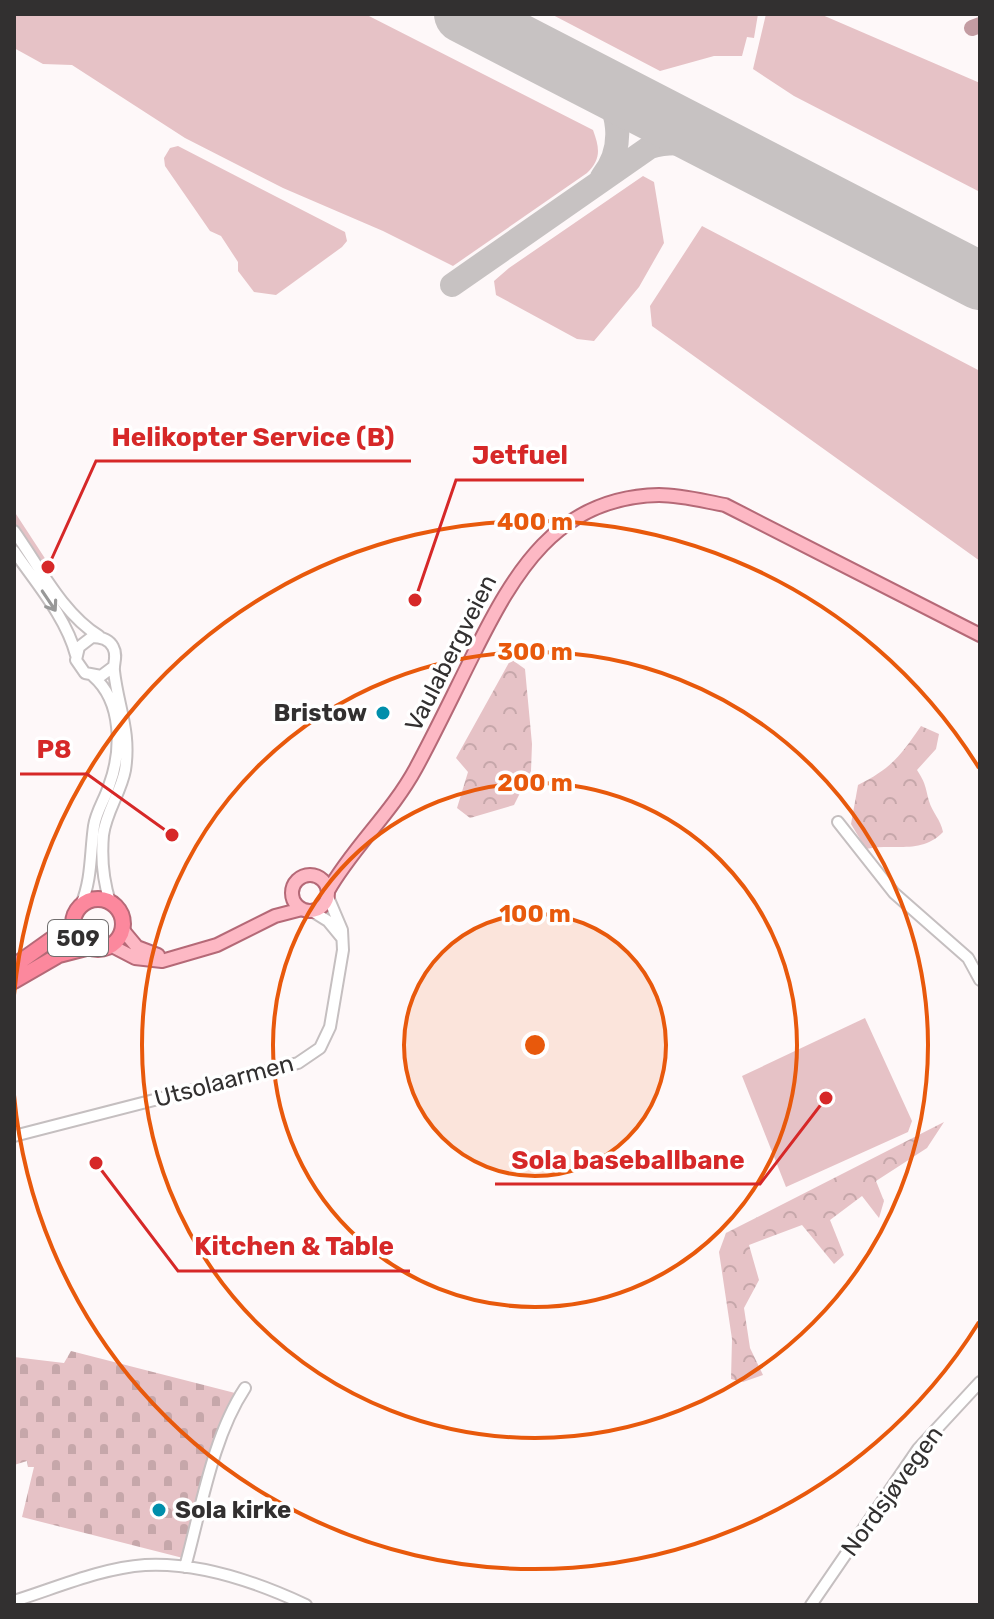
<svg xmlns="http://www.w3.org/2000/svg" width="994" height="1619" font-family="Rubik,sans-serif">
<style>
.green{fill:#e6c2c6}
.forest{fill:url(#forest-crowns)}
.cemetery{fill:url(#cemetery-stones)}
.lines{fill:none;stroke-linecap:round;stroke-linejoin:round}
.river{stroke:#c39ca2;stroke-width:16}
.taxiway{stroke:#c7c2c2;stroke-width:24}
.runway{stroke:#c7c2c2;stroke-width:58}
.minor-casing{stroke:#c5bfc0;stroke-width:14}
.major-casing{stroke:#b56977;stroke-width:16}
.highway-casing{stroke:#b56977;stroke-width:18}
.minor{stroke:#fff;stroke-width:10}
.major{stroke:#fdb8c4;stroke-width:12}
.highway{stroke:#fc889d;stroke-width:14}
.oneway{stroke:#989898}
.ring{fill:none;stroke:#e8590c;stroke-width:4}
.poi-dot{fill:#008eab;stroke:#fff;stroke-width:3}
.labels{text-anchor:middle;stroke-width:7;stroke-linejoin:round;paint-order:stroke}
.shield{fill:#fff;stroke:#706e6e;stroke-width:2}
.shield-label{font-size:22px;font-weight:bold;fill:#323030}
.street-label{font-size:24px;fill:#323030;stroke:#fff}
.poi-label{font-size:24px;font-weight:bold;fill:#323030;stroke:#fff;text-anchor:end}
.centre{fill:#e8590c;stroke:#fff;stroke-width:4}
.ring-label{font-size:24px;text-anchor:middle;font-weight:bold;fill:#e8590c;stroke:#fff;stroke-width:7;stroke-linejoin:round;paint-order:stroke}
.leader{fill:none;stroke:#d62828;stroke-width:3}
.callout-dot{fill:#d62828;stroke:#fff;stroke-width:3}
.callout-label{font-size:26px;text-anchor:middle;font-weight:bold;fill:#d62828;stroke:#fff;stroke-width:7;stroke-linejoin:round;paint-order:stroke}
</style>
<defs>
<pattern id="forest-crowns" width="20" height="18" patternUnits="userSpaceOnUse" patternTransform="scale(2)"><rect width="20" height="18" fill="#e6c2c6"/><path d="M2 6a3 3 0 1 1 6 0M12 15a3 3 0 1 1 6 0" fill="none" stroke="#c6a7aa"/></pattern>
<pattern id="cemetery-stones" width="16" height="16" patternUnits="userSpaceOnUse" patternTransform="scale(2)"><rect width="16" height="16" fill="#e6c2c6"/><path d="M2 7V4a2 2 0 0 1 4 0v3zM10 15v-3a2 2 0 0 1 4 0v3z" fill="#c6a7aa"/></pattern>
</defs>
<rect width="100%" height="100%" fill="#fef8f9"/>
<path class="green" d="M 14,14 L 365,14 L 593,130 C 600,149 601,159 587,173 L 453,266 L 383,231 L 283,188 L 185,138 L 72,65 L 43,64 L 14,48 Z
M 551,14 L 758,14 L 754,38 L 747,37 L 742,56 L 714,56 L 660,71 Z
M 766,14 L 820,14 L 980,83 L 980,192 L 794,96 L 753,69 Z
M 178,146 L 345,232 L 347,241 L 342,247 L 276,295 L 254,292 L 238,271 L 238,262 L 221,236 L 210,231 L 165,166 L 164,158 L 170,148 Z
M 643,176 L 654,182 L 664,243 L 639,287 L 594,341 L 577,339 L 496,295 L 494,281 L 509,268 Z
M 702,226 L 980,371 L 980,561 L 652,326 L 650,306 Z
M 14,511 L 48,563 L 42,564 L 14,523 Z
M 865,1018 L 912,1121 L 908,1132 L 786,1187 L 742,1076 Z"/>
<path class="forest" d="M 511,659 L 525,669 L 532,744 L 531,771 L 514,805 L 470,818 L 457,808 L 468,772 L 456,758 Z
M 921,726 L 939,734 L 936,749 L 917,770 C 926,784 925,786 929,801 C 932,812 941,820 943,832 C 921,855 893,843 866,849 L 851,824 L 858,785 C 892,768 901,755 921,726 Z
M 944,1122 L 927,1148 L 876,1181 L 884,1201 L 879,1218 L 862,1196 L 830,1220 L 844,1255 L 834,1264 L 802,1225 L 749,1245 L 759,1280 L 744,1308 L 750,1348 L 763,1375 L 743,1382 L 731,1379 L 732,1339 L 719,1252 L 726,1233 Z"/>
<path class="cemetery" d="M 71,1351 L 235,1393 L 215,1436 L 183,1558 L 22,1517 L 34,1467 L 28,1467 L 27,1461 L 14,1465 L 14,1357 L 64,1363 Z"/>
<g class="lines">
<path class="river" d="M 972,28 L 980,25"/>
<path class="taxiway" d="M 593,82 C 622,105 625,149 602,177
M 452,285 L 650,147 C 679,138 709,147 736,156"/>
<path class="runway" d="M 463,14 L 980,281"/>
<defs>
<path id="minor" d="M 14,531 C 39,566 62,613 99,636
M 14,551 C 36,583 66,617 76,655
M 838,822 L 894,893 L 968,958 L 980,980
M 110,902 C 103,880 101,858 103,835 C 106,812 121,792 125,770 C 131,731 118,707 114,671 C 113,663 118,656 113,647 C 109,639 101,637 92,637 L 79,647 L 76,660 L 85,673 L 101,676 L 113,667
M 81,905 C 92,879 90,854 94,826 C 96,812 105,799 109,786 C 122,751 123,702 93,676
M 312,911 L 328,921 L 342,938
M 14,1136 L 298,1063 L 320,1048 L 330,1027 L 343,950 L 342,930 L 328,897
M 185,1567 C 201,1510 212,1438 245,1388
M 14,1601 C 56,1588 101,1568 145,1565 C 200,1562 257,1582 306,1605
M 811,1605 L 918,1449 L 980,1382"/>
<path id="major" d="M292 893a18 18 0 1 1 36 0a18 18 0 1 1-36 0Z
M 328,891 C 353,847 391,814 416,768 C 436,731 454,693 473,655 C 514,573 556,497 659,495 C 681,495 703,501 725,505 L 980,635
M 122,929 L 137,947 L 158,955
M 110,945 L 135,958 L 162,961 L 217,945 L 275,916 L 302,909"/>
<path id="highway" d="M73 924a25 25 0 1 1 50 0a25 25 0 1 1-50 0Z
M 14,966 L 73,924
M 14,981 L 59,955 L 90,947"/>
</defs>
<use href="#minor" class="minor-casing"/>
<use href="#major" class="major-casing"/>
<use href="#highway" class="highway-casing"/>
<use href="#minor" class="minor"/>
<use href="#major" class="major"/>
<use href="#highway" class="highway"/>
</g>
<defs><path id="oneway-shaft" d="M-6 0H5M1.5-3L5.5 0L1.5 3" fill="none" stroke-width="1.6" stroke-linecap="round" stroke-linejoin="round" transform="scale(2)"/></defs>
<use class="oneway" href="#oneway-shaft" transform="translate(49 601) rotate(56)"/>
<circle cx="535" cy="1045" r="131" fill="#e8590c" fill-opacity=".12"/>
<g class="ring">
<circle cx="535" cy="1045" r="131"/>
<circle cx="535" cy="1045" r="262"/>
<circle cx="535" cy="1045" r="393"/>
<path d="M979 1322A523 523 0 0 1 14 1095M14 995A523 523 0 0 1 979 768"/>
</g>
<g class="poi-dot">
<circle cx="383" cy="713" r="8"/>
<circle cx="159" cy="1510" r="8"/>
</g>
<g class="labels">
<rect class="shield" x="48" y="920" width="60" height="36" rx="6"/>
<g class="shield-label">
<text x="78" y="946">509</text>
</g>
<g class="street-label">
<text transform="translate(451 653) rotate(-63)" y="8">Vaulabergveien</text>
<text transform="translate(224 1081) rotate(-15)" y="8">Utsolaarmen</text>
<text transform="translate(892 1491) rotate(-54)" y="8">Nordsjøvegen</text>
</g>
<g class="poi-label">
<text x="367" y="721">Bristow</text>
<text x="175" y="1518" text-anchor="start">Sola kirke</text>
</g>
</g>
<circle cx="535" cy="1045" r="12" class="centre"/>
<g class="ring-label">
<text x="535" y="530">400 m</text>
<text x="535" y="660">300 m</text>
<text x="535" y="791">200 m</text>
<text x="535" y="922">100 m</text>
</g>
<path class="leader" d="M48 567L96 461H411M415 600L456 480H584M172 835L87 774H20M826 1098L760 1184H495M96 1163L178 1271H410"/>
<g class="callout-dot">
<circle cx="48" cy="567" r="8"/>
<circle cx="415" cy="600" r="8"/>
<circle cx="172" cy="835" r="8"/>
<circle cx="826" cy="1098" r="8"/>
<circle cx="96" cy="1163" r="8"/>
</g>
<g class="callout-label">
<text x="253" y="446">Helikopter Service (B)</text>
<text x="520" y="464">Jetfuel</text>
<text x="54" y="758">P8</text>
<text x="628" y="1169">Sola baseballbane</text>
<text x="294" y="1255">Kitchen &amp; Table</text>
</g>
<rect width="994" height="1619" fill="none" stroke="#323030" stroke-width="32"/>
</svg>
